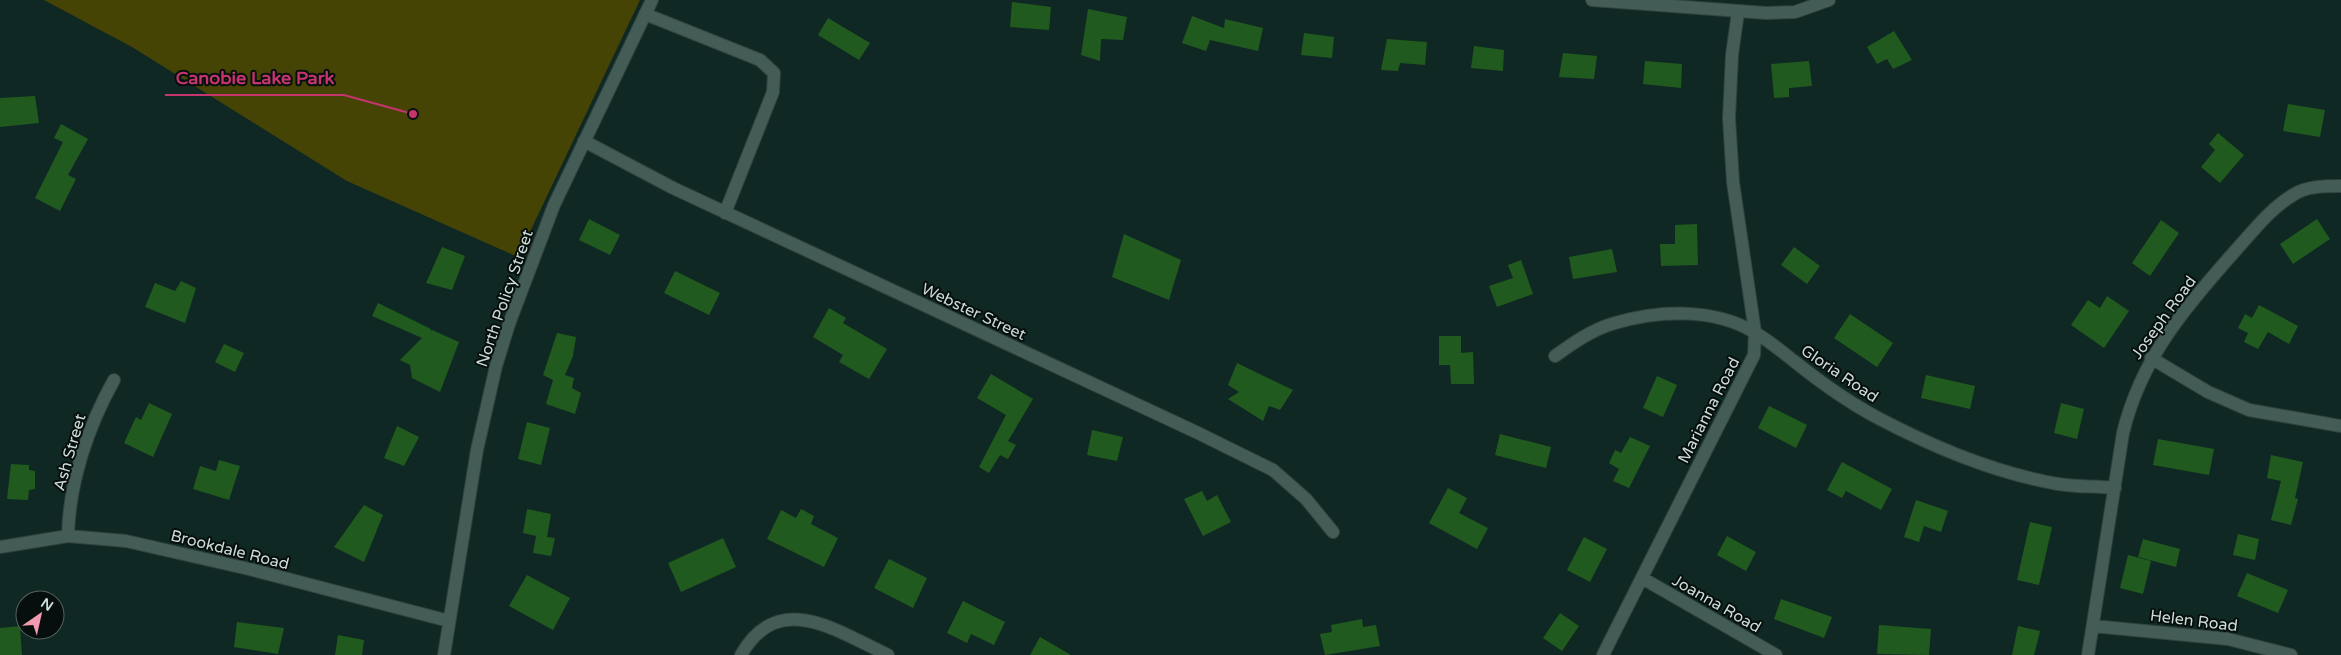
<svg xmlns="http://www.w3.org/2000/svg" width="2341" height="655" font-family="'Varela Round',sans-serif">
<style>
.green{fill:#464405}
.building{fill:#205a1f}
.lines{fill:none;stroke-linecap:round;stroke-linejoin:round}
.minor-casing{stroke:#31423e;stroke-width:14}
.minor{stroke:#435c56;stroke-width:12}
.labels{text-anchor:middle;stroke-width:4;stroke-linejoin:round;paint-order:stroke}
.street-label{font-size:16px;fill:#cedcd8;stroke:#060f0d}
.leader{fill:none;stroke:#c4356e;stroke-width:2}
.callout-dot{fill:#c4356e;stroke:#060f0d;stroke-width:2}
.callout-label{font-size:18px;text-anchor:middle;font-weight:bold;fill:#c4356e;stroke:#060f0d;stroke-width:4;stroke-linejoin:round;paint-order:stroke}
</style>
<rect width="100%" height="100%" fill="#102823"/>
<path class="green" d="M 44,0 L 640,0 L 518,257 L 347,181 L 132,47 Z"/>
<path class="building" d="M 1012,2 L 1051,7 L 1049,30 L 1010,27 Z
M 1088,9 L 1127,17 L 1123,40 L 1101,39 L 1100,61 L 1081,55 Z
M 1192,16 L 1224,28 L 1225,19 L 1263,28 L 1258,51 L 1210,40 L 1206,51 L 1182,43 Z
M 828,18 L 870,43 L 859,60 L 818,35 Z
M 1894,31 L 1912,60 L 1893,69 L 1887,59 L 1877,64 L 1867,47 Z
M 1304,33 L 1334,37 L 1332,58 L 1301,55 Z
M 1387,39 L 1427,42 L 1425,65 L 1400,63 L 1398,71 L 1381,70 Z
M 1474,46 L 1504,50 L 1503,71 L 1471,68 Z
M 1563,53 L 1597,56 L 1594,79 L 1559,77 Z
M 1645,61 L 1682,64 L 1681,88 L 1643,84 Z
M 1809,61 L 1812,86 L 1789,88 L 1789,97 L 1774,98 L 1771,64 Z
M 35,96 L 39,123 L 0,127 L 0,98 Z
M 2288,104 L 2325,110 L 2320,137 L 2283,131 Z
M 61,124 L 88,139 L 68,175 L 76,179 L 60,211 L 35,198 L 63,142 L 54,138 Z
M 2218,133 L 2244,155 L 2220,183 L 2201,167 L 2215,150 L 2209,144 Z
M 589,219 L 620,235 L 610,255 L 579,240 Z
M 2317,219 L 2330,239 L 2293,264 L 2280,244 Z
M 2161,220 L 2179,233 L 2150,276 L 2132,263 Z
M 1697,224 L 1698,265 L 1661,266 L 1660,244 L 1675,244 L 1675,225 Z
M 1124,234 L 1181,260 L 1169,300 L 1112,277 Z
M 442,247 L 465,256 L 452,290 L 426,283 Z
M 1794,247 L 1820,266 L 1807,284 L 1781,265 Z
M 1612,249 L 1617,272 L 1573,279 L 1569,257 Z
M 1521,260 L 1533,294 L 1497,307 L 1489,286 L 1513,278 L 1508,265 Z
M 675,271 L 720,293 L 709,315 L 664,293 Z
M 181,281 L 196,288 L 185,323 L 145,307 L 155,283 L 175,291 Z
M 2107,296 L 2129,311 L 2104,348 L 2071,325 L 2088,300 L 2100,308 Z
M 378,303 L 431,329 L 430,331 L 432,330 L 459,342 L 440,392 L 412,378 L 410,365 L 400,360 L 422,338 L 372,316 Z
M 2259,305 L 2298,326 L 2289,344 L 2268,332 L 2258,349 L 2244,342 L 2248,333 L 2238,328 L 2245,314 L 2252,318 Z
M 829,308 L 846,318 L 843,323 L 887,349 L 869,379 L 839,362 L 843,355 L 813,337 Z
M 1850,314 L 1893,343 L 1877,367 L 1834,338 Z
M 557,333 L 576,337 L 573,356 L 565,375 L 574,378 L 572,388 L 581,393 L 575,414 L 546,404 L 553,380 L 543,375 Z
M 1439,336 L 1461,336 L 1461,353 L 1473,352 L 1474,384 L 1451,384 L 1450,365 L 1439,365 Z
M 224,344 L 244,353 L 235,372 L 215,362 Z
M 1237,363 L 1293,390 L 1280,410 L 1269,406 L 1263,421 L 1228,399 L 1239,392 L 1228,385 Z
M 991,374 L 1033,399 L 1008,441 L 1016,445 L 1008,459 L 1000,455 L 989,473 L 979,467 L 1006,415 L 977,398 Z
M 1926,375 L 1975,386 L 1970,409 L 1921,398 Z
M 1657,376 L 1677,385 L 1663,417 L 1643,408 Z
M 149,403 L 172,414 L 153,457 L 124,443 L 136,417 L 141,420 Z
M 2061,403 L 2084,409 L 2077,439 L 2054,433 Z
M 1769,406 L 1807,425 L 1796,448 L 1758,428 Z
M 527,422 L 550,428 L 541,465 L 518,459 Z
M 397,426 L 419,437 L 404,466 L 384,458 Z
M 1092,430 L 1123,437 L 1117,461 L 1087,455 Z
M 1500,434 L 1551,447 L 1546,468 L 1495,455 Z
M 1630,437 L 1650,446 L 1629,488 L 1613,481 L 1619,469 L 1609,463 L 1615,450 L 1621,453 Z
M 2158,439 L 2214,449 L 2209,475 L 2153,465 Z
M 2271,455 L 2303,462 L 2295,498 L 2298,499 L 2291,525 L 2271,520 L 2281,481 L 2267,478 Z
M 219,460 L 240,466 L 229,500 L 193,489 L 200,466 L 216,471 Z
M 1842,462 L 1892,489 L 1881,510 L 1846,491 L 1842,498 L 1827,490 Z
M 11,464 L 29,465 L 29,470 L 35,471 L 35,489 L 29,490 L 28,500 L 7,499 Z
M 1448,488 L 1467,498 L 1459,513 L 1488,528 L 1477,549 L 1429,523 Z
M 1202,491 L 1207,501 L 1217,495 L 1231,522 L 1203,536 L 1184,499 Z
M 1916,500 L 1948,511 L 1941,532 L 1924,526 L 1919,542 L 1904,537 Z
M 364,505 L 383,515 L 364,562 L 334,547 Z
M 527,509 L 551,514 L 547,537 L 555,538 L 551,556 L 533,553 L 536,536 L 523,533 Z
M 801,509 L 814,516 L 811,524 L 838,538 L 824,567 L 767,539 L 781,510 L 796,518 Z
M 2030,522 L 2052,527 L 2039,585 L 2017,580 Z
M 2238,534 L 2259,539 L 2255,560 L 2233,555 Z
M 1727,536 L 1756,552 L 1746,571 L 1717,555 Z
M 1584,537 L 1607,549 L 1590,582 L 1567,570 Z
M 723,538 L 736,567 L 681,592 L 668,563 Z
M 2143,539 L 2180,549 L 2176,567 L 2138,557 Z
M 2128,555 L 2151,561 L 2143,594 L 2120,588 Z
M 889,559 L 927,578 L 913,608 L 874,588 Z
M 2247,573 L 2288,590 L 2278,613 L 2237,596 Z
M 527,575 L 570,598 L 553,630 L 509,606 Z
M 1781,599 L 1832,617 L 1824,638 L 1774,619 Z
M 963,601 L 1005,622 L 994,645 L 971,634 L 967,643 L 947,633 Z
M 1560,613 L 1579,626 L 1562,651 L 1543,638 Z
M 1362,619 L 1363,627 L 1376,625 L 1380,646 L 1325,655 L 1320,634 L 1332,632 L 1331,625 Z
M 237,622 L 284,628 L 278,654 L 234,647 Z
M 1879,625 L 1931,629 L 1929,655 L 1877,654 Z
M 20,626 L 22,655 L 0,655 L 0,628 Z
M 2018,626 L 2040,631 L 2034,655 L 2012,655 Z
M 338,635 L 364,640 L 362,655 L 335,655 Z
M 1040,637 L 1071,655 L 1030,655 Z"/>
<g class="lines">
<defs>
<path id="minor" d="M 1592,0 L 1766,13 L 1795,12 L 1829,0
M 645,14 L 760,60 L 774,73 L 773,92 L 725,213
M 584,141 L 673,188 L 1196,432 L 1273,470 L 1306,499 L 1333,532
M 1555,356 C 1573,343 1593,329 1615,323 C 1659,310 1714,308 1754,332 C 1768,340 1781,351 1794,361 C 1820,382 1848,402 1878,418 C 1935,448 1994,473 2058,484 C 2076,487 2096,486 2115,488
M 2151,358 L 2208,392 L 2249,410 L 2341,426
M 68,536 C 69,483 88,426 114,380
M 0,547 L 68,536 L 126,541 L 249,569 L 449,621
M 1642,578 L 1776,655
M 2093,626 L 2228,639 L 2291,655
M 444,655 L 477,450 L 496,366 L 509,324 L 554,205 L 652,0
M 741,655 C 778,589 837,631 888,655
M 1603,655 L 1754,355 L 1755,332 L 1733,182 L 1729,118 L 1732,55 L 1738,12
M 2088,655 L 2123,433 C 2141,358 2186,306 2236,250 C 2254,230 2270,209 2293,195 C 2306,186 2326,186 2341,186"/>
</defs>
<use href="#minor" class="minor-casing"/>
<use href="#minor" class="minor"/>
</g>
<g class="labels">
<g class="street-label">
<text transform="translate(504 298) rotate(-71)" y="6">North Policy Street</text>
<text transform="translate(974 311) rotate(25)" y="6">Webster Street</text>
<text transform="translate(2163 317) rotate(-54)" y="6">Joseph Road</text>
<text transform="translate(1840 373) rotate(34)" y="6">Gloria Road</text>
<text transform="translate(1708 410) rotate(-63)" y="6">Marianna Road</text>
<text transform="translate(69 452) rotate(-74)" y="6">Ash Street</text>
<text transform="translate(230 549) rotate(14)" y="6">Brookdale Road</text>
<text transform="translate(1717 603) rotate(30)" y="6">Joanna Road</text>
<text transform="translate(2194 620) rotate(7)" y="6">Helen Road</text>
</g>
</g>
<path class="leader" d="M413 114L344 95H165"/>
<circle class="callout-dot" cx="413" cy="114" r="5"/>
<g class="callout-label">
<text x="255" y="84">Canobie Lake Park</text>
</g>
<g transform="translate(40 615) rotate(34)"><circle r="24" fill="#060f0d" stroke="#56615e"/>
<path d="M0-4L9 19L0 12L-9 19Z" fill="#f29aaf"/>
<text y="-8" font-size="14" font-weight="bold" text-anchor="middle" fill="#cedcd8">N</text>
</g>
</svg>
